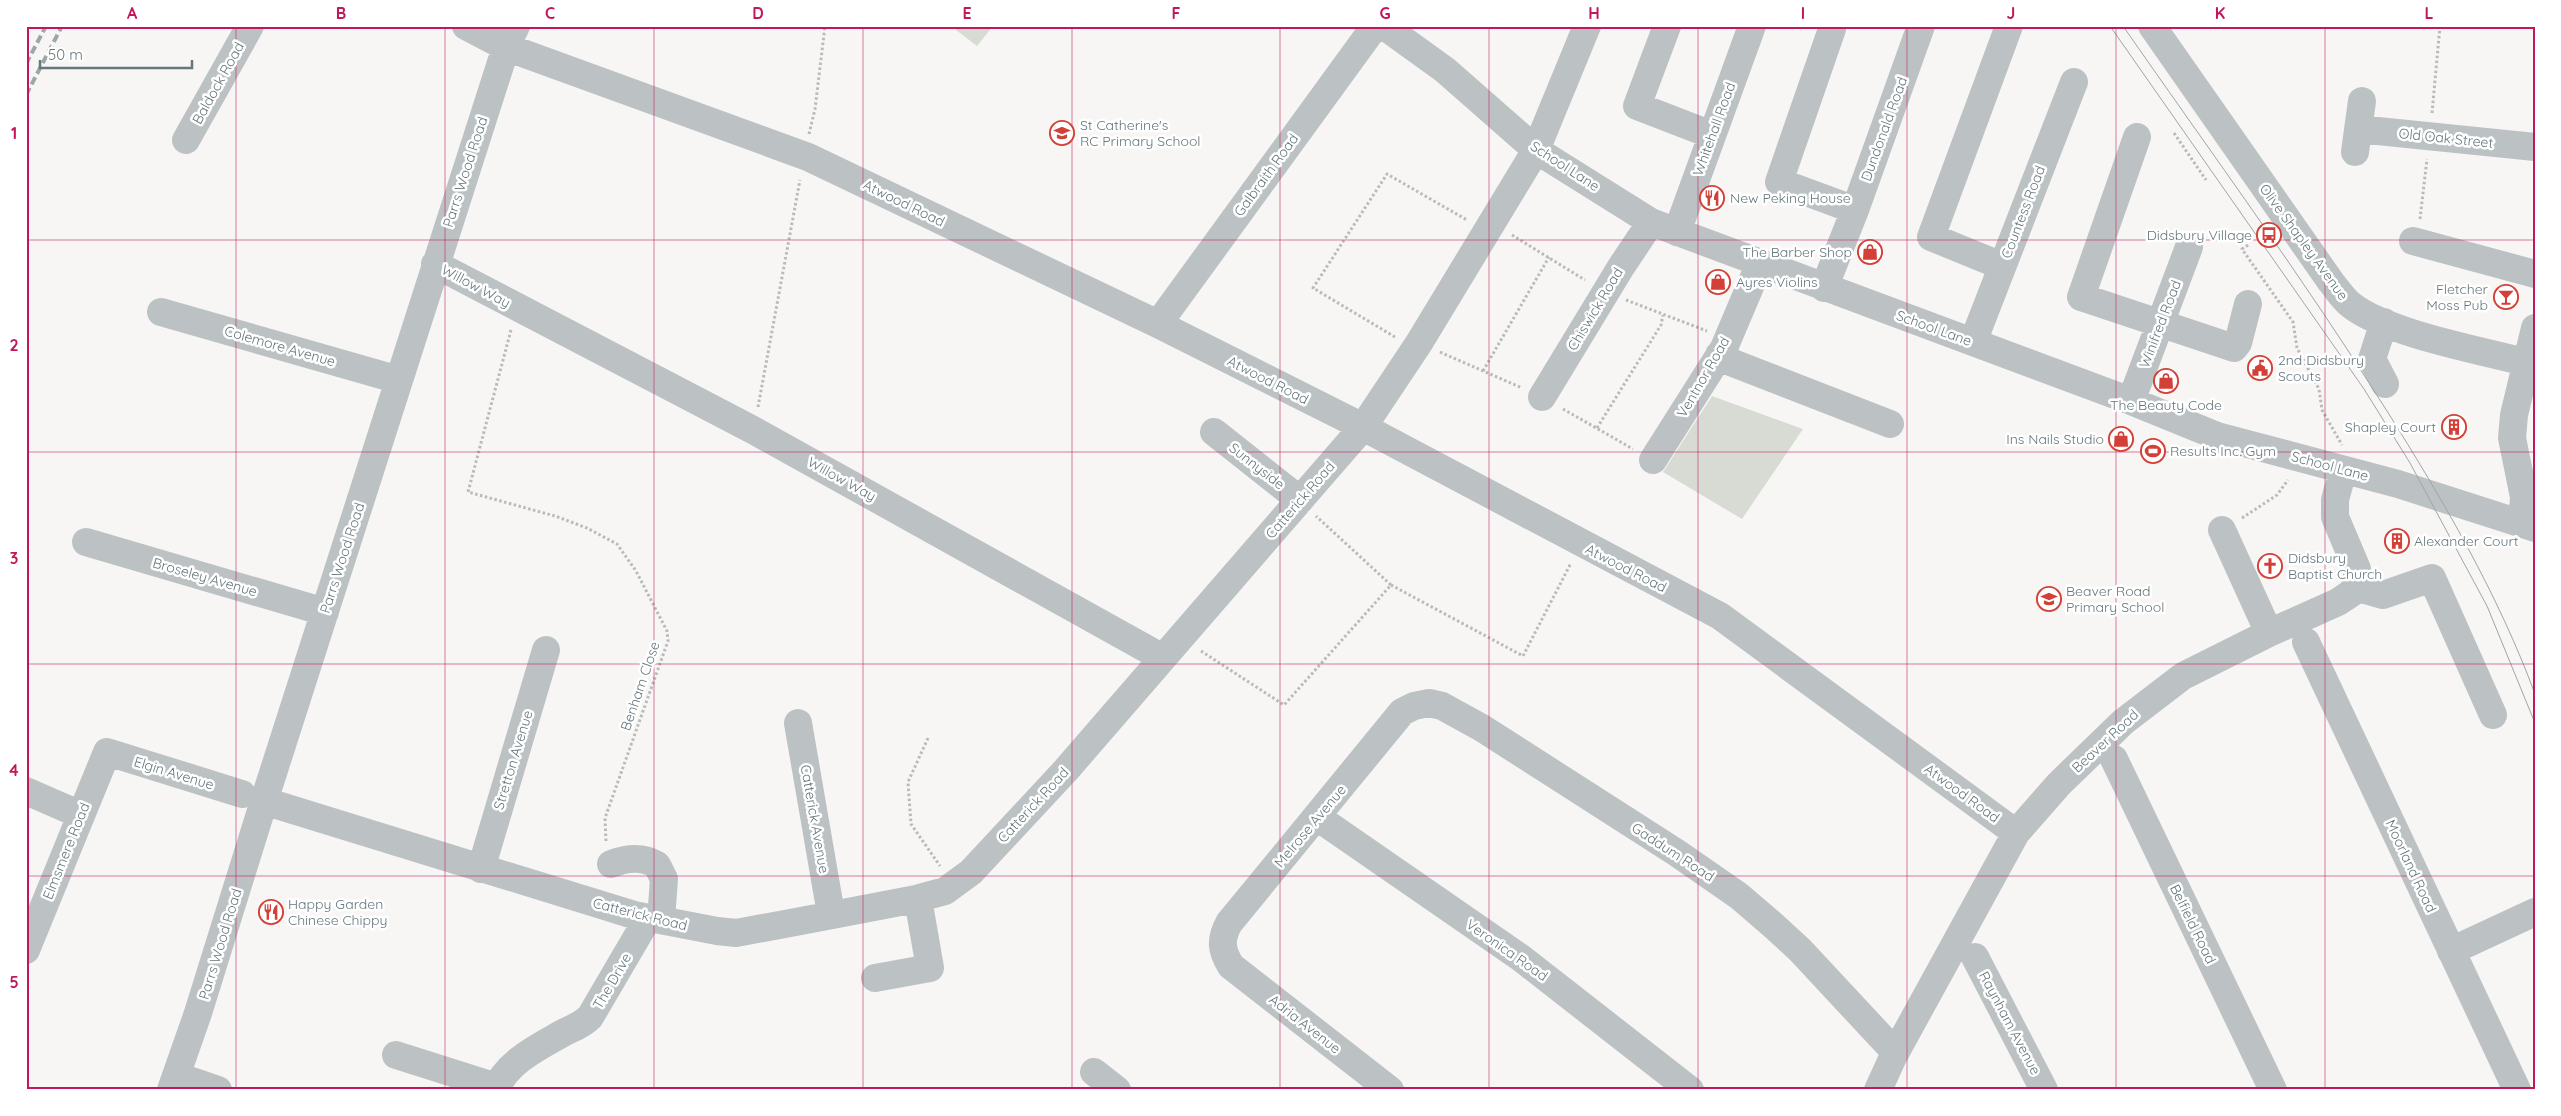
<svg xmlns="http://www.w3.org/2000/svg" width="2561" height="1116" font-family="Quicksand,sans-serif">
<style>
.green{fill:#d8dbd4}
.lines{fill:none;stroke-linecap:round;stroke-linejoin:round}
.path{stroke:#b7bbbc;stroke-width:3;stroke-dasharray:2.5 2.5;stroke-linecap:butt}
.minor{stroke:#bcc2c4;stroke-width:28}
.tram{stroke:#9da6a8;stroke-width:1}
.rail{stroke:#9da6a8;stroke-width:4;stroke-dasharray:8 4;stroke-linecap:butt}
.grid{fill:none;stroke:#c2185b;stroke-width:1;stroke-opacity:0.55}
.labels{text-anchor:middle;stroke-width:5;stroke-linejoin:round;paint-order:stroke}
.street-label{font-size:14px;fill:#65777c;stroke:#fff}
.poi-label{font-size:14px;fill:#65777c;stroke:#fff;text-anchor:start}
.neatline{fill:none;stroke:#c2185b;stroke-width:2}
.grid-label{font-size:16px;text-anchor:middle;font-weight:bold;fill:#c2185b}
</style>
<rect width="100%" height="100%" fill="#f7f6f4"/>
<path class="green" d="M 958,26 L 993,26 L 977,46 L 956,30 Z
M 1712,396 L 1803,429 L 1742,519 L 1663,472 Z"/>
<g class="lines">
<path class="path" d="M 2432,113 L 2440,26
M 2174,133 L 2206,180
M 809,134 L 815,109 L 825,26
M 2420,219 L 2427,159
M 1512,235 L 1585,280
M 2248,245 L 2242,249 L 2293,322 L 2297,348 L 2319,389 L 2322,410 L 2342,445
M 1626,300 L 1707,331
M 511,330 L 468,492 L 555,516 L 587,528 L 617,544 L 636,571 L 667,631 L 668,641 L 605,818 L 606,842
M 1395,337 L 1313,288 L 1387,174 L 1467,220
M 1440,352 L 1522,388
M 1483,371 L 1549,257
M 758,407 L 800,180
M 1563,409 L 1633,449
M 1597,428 L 1661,325 L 1663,315
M 2242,518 L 2277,495 L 2288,480
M 1391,585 L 1523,656 L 1571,563
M 1201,651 L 1284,705 L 1391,585 L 1316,516
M 928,738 L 908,782 L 911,824 L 940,866"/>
<path class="minor" d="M 466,26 L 506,47 L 808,157 L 1158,324 L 1363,427 L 1720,616 L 2016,833
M 1384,26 L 1445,70 L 1536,150 L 1651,222 L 2131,401 L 2217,436 L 2398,484 L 2535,528
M 1667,26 L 1637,106 L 1712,135
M 2152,26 L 2331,282 C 2337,289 2343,299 2351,305 C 2386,333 2479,350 2525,362
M 1832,29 L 1779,182 L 1855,210
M 2358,129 L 2535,147
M 2137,137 L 2081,297 L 2234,348 L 2238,343 L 2248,304
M 186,140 L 250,26
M 2355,152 L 2362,101
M 1677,232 L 1752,26
M 2413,241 L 2535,274
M 435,264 L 753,430 L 1163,658
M 2002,266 L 1931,237 L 2009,26
M 1824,288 L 1855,210 L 1921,26
M 161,312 L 399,380
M 2384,322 L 2372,359 L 2385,384
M 1158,324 L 1375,26
M 1973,342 L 2074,82
M 1719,355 L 1733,363 L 1890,424
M 1542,397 L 1621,267 L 1651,222
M 2131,401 L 2189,247
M 1214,432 L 1300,500
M 1653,460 L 1724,348 L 1760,263
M 2522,523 L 2524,497 L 2512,438 L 2514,415 L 2535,328
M 2222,530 L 2269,633
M 86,542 L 325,612
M 2355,587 L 2383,595 L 2432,578 L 2493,715
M 2306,642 L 2517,1090
M 798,723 L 831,914
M 2114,759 L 2273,1090
M 26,791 L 81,815
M 264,801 L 634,915 L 717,931 L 736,933 L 785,924 L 916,899 L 945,891 L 971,872 L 1066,770 L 1363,427 L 1419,343 L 1536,150 L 1587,26
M 1317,817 L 1521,958 L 1690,1090
M 611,864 C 627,858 642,856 657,865 L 664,879 L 661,920
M 481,869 L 546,650
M 26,950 L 107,752 L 242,794
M 2451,951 L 2535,912
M 1975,957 L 2044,1090
M 875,978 L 930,968 L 918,899
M 396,1055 L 497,1087
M 1094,1072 L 1117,1090
M 177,1076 L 218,1090
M 171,1090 L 198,1013 L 264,801 L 506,47 L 516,26
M 496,1090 C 505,1063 540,1046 563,1033 C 573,1028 582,1025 590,1017 L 648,918
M 1390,1090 L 1231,966 C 1221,950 1220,940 1229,923 L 1402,712 L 1414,706 L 1429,703 L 1442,706 L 1482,728 L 1677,853 L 1739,896 L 1775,927 L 1800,950 L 1895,1052
M 1878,1090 L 1893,1057 L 2016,833 L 2059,784 L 2123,722 L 2183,676 L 2269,633 L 2338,602 L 2353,592 L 2357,580 L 2357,569 L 2335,517 L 2335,500 L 2343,470"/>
<path class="tram" d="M 2110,26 L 2364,389 L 2410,463 L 2487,606 L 2535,723
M 2123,26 C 2212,154 2304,279 2387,411 C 2443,500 2498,594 2535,694"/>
<path class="rail" d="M 26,64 L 46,26
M 26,95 L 62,26"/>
</g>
<path class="grid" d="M 236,26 L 236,1090M 445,26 L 445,1090M 654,26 L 654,1090M 863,26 L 863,1090M 1072,26 L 1072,1090M 1280,26 L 1280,1090M 1489,26 L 1489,1090M 1698,26 L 1698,1090M 1907,26 L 1907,1090M 2116,26 L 2116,1090M 2325,26 L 2325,1090M 26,240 L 2535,240M 26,452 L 2535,452M 26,664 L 2535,664M 26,876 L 2535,876"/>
<defs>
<symbol id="school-ring" viewBox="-11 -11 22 22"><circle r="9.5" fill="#fff" stroke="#d34038" stroke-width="1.5"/><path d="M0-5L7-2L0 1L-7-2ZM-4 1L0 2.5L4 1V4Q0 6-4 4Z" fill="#d34038"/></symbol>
<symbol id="restaurant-ring" viewBox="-11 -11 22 22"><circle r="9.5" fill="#fff" stroke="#d34038" stroke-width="1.5"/><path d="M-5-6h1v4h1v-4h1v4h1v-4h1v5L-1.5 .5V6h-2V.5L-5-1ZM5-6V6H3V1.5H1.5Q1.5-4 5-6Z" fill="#d34038"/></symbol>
<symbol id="bus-ring" viewBox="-11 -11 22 22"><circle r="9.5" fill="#fff" stroke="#d34038" stroke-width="1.5"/><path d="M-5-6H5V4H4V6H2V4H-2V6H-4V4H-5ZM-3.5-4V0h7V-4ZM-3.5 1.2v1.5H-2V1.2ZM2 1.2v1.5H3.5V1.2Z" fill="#d34038"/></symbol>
<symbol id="shop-ring" viewBox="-11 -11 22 22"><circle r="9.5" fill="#fff" stroke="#d34038" stroke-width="1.5"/><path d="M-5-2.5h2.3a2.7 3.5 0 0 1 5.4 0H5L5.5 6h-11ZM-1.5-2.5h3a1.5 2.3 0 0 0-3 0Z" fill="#d34038"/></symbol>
<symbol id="bar-ring" viewBox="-11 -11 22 22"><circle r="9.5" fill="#fff" stroke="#d34038" stroke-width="1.5"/><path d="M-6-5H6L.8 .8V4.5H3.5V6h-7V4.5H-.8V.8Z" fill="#d34038"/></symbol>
<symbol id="civic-ring" viewBox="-11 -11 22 22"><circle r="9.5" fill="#fff" stroke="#d34038" stroke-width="1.5"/><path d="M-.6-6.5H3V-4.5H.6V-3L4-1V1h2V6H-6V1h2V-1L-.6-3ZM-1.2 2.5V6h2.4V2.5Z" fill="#d34038"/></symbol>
<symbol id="building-ring" viewBox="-11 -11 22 22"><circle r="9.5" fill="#fff" stroke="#d34038" stroke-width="1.5"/><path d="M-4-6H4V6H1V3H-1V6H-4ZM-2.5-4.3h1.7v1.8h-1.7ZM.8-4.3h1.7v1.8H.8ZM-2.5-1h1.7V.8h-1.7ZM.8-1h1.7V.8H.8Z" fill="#d34038"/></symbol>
<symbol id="stadium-ring" viewBox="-11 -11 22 22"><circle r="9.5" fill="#fff" stroke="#d34038" stroke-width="1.5"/><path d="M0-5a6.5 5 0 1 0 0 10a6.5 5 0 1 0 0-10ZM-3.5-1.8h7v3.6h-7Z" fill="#d34038"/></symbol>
<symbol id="church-ring" viewBox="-11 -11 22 22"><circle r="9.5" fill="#fff" stroke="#d34038" stroke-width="1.5"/><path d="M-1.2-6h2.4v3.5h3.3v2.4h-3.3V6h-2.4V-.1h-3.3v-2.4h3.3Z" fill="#d34038"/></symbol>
</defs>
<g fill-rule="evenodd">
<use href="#school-ring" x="1048" y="119" width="28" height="28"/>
<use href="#restaurant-ring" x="1698" y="184" width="28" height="28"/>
<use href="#bus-ring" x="2255" y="221" width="28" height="28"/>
<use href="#shop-ring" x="1856" y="238" width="28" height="28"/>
<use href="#shop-ring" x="1704" y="268" width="28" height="28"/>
<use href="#bar-ring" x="2492" y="283" width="28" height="28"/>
<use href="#civic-ring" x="2246" y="354" width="28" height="28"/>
<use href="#shop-ring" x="2152" y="367" width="28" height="28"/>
<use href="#building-ring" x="2440" y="413" width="28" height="28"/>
<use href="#shop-ring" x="2107" y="425" width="28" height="28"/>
<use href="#stadium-ring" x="2139" y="437" width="28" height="28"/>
<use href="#building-ring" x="2383" y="527" width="28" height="28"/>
<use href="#church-ring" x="2256" y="552" width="28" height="28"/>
<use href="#school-ring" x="2035" y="585" width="28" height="28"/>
<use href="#restaurant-ring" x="257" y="898" width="28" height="28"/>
</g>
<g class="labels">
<g class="street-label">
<text transform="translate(218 83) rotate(-61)" y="5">Baldock Road</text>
<text transform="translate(1714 129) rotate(-70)" y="5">Whitehall Road</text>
<text transform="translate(1884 129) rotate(-70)" y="5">Dundonald Road</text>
<text transform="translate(2446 138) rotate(6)" y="5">Old Oak Street</text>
<text transform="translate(1565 166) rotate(33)" y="5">School Lane</text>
<text transform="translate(465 172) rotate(-72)" y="5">Parrs Wood Road</text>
<text transform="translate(1266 175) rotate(-54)" y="5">Galbraith Road</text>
<text transform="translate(904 203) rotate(26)" y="5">Atwood Road</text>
<text transform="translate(2023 212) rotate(-69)" y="5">Countess Road</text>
<text transform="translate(2304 242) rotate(54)" y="5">Olive Shapley Avenue</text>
<text transform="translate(476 286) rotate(28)" y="5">Willow Way</text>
<text transform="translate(1595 309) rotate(-59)" y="5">Chiswick Road</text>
<text transform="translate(2160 324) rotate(-69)" y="5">Winifred Road</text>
<text transform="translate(1934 328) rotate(20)" y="5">School Lane</text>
<text transform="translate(280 346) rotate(16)" y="5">Colemore Avenue</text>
<text transform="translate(1703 377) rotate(-60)" y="5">Ventnor Road</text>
<text transform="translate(1268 380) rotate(27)" y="5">Atwood Road</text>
<text transform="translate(1257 466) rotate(38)" y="5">Sunnyside</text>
<text transform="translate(2330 466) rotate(15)" y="5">School Lane</text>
<text transform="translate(842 479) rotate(29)" y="5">Willow Way</text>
<text transform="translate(1300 500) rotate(-49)" y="5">Catterick Road</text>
<text transform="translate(342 558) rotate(-72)" y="5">Parrs Wood Road</text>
<text transform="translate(1626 568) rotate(27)" y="5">Atwood Road</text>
<text transform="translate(205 577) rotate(16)" y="5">Broseley Avenue</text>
<text transform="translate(640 686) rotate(-71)" y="5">Benham Close</text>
<text transform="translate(2105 741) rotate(-43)" y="5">Beaver Road</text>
<text transform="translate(513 760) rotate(-73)" y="5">Stretton Avenue</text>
<text transform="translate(174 773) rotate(17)" y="5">Elgin Avenue</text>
<text transform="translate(1962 793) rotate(36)" y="5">Atwood Road</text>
<text transform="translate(1033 805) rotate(-47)" y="5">Catterick Road</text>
<text transform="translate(815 819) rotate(80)" y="5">Catterick Avenue</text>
<text transform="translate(1310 826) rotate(-50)" y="5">Melrose Avenue</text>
<text transform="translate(66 851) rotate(-68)" y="5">Elmsmere Road</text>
<text transform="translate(1673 852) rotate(33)" y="5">Gaddum Road</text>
<text transform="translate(2411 866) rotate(65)" y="5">Moorland Road</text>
<text transform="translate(640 914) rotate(14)" y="5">Catterick Road</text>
<text transform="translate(2193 924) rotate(64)" y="5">Belfield Road</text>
<text transform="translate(220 944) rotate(-73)" y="5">Parrs Wood Road</text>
<text transform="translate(1507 950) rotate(35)" y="5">Veronica Road</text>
<text transform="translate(612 981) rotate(-60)" y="5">The Drive</text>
<text transform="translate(2010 1023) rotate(62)" y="5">Raynham Avenue</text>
<text transform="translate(1305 1024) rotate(38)" y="5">Adria Avenue</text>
</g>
<g class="poi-label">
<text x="1080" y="130">St Catherine's<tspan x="1080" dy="16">RC Primary School</tspan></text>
<text x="1730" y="203">New Peking House</text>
<text x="2252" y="240" text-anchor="end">Didsbury Village</text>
<text x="1852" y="257" text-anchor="end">The Barber Shop</text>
<text x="1736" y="287">Ayres Violins</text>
<text x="2488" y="294" text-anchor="end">Fletcher<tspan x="2488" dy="16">Moss Pub</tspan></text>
<text x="2278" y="365">2nd Didsbury<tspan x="2278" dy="16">Scouts</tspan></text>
<text x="2166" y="410" text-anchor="middle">The Beauty Code</text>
<text x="2436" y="432" text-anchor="end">Shapley Court</text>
<text x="2104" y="444" text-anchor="end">Ins Nails Studio</text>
<text x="2170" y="456">Results Inc. Gym</text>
<text x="2414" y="546">Alexander Court</text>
<text x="2288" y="563">Didsbury<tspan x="2288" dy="16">Baptist Church</tspan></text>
<text x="2066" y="596">Beaver Road<tspan x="2066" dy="16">Primary School</tspan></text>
<text x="288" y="909">Happy Garden<tspan x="288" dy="16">Chinese Chippy</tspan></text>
</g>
</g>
<rect width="2561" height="1116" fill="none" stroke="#ffffff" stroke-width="55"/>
<path d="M40 60v8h152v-8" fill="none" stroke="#65777c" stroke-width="2.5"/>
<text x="48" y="60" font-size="15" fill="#65777c" stroke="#ffffff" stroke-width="4" paint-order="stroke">50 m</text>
<rect x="28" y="28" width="2506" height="1060" class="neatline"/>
<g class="grid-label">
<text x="132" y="19">A</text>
<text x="341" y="19">B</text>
<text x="550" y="19">C</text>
<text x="758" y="19">D</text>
<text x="967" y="19">E</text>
<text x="1176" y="19">F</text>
<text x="1385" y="19">G</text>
<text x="1594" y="19">H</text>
<text x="1803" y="19">I</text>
<text x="2011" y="19">J</text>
<text x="2220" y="19">K</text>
<text x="2429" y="19">L</text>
<text x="14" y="139">1</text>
<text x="14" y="351">2</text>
<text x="14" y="564">3</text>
<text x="14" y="776">4</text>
<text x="14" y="988">5</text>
</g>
</svg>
